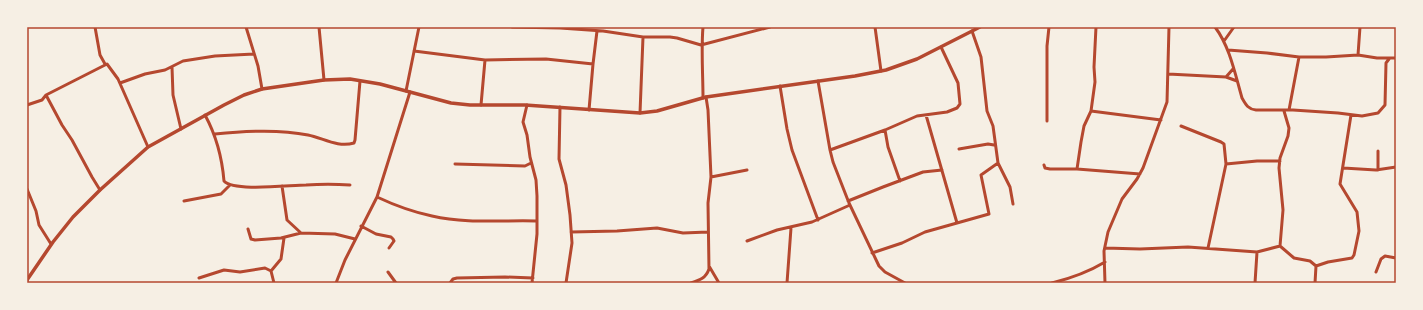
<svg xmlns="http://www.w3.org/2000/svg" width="1423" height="310" font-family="'Archivo Narrow',sans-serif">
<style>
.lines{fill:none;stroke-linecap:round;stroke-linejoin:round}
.minor{stroke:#b5482f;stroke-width:3}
.tertiary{stroke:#b5482f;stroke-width:3.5}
.neatline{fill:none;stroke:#b5482f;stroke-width:1.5}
</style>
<rect width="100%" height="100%" fill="#f6efe4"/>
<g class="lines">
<path class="minor" d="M 95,27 L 100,55 L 105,64
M 246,27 L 258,66 L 262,89
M 319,27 L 324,80
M 512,27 L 560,28 L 603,31 L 643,37 L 670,37 L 677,38 L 701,45 L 770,27
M 875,27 L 881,71
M 1215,27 C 1230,47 1235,74 1242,98 C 1246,105 1248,109 1256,110 L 1293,110 L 1338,113 L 1362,116 L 1378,113 L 1385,105 L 1386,63 L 1389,59
M 972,31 L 981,57 L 987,111 L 993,126 L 998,163 L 1010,187 L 1013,204
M 1224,41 L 1234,27
M 1228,50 L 1267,53 L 1299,57 L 1326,57 L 1358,55 L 1377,58 L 1396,58
M 414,51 L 485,60 L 546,59 L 593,64
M 1358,55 L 1360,27
M 172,67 L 173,95 L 181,129
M 1168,74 L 1226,77 L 1237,81
M 1226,77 L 1233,69
M 818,81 L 830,150 L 833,162 L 849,203 L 879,266 L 885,272 L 905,283
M 120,83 L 145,74 L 165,70 L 183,61 L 215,56 L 254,54
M 780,86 L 787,129 L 792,150 L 818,220
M 406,91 L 419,27
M 46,95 L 62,125 L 72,140 L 92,177 L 100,190
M 703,98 C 703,74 701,50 703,27
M 27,105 L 42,100 L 46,95 L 107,64 L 118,79 L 148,147
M 481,105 L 485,60
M 527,105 L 523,122 L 527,135 L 530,157 L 536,180 L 537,196 L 537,234 L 532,283
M 560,107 L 559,159 L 566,185 L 570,215 L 572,243 L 566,283
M 589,110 L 593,64 L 597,31
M 1289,110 L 1299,57
M 1091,111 L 1161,120
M 640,113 L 643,37
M 205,115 C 217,137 222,157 224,181 C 234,192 290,185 306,185 C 321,184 335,184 350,185
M 926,115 L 957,223
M 1047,121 L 1047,46 L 1049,27
M 1181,126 L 1221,142 L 1224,144 L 1226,164 L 1208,248
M 885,130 L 888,147 L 900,181
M 215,134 C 244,131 279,129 308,135 C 323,138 338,148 354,143 L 355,140 L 360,81
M 959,149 L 988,144 L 994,145
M 830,150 L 885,130 L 917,116 L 947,112 L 957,108 L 960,104 L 958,83 L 941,47
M 455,164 L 525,166 L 531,163
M 1226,164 L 1257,161 L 1280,161
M 1044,165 L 1045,168 L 1050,169 L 1077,169 L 1140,174
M 1343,168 L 1376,170 L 1396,167
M 1077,169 L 1081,142 L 1084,126 L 1091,111 L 1095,82 L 1094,67 L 1096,27
M 1378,170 L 1378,151
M 711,177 L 747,170
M 282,186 L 287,220 L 301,233
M 27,189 L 36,211 L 39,225 L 51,244
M 377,197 C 394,205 413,212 432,216 C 466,224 502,220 536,221
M 184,201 L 221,194 L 230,185
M 848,201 L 883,187 L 923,172 L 942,170
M 361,226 L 376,234 L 391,237 L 393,239 L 394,241 L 389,248
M 248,229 L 251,239 L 255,240 L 281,238 L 301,233 L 335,234 L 355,239
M 571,232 L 617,231 L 657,228 L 683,233 L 708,232
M 747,241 L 777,230 L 812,222 L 850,205
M 1280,246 L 1283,210 L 1279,168 L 1280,158 L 1288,136 L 1289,128 L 1284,111
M 1280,246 L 1294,258 L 1310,261 L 1316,266
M 1105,248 L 1140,249 L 1188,247 L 1257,252 L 1280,246
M 872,253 L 902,243 L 925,232 L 989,214 L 981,175 L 998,163
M 709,266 L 719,283
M 1316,266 L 1328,262 L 1352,258 L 1354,255 L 1359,231 L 1357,212 L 1340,184 L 1351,115
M 388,272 L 396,283
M 1376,272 L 1381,259 L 1385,256 L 1396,258
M 199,278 L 224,270 L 240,272 L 265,268 L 271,271
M 274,283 L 271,271 L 281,259 L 284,238
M 336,283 L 345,260 L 377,197 L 410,92
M 450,283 L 453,279 L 457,278 L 505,277 L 533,278
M 691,283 C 700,280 706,278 709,269 L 708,203 L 711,177 L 708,110 L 706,97
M 787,283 L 791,228
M 1052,283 C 1068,279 1090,271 1105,262
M 1105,283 L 1104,251 L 1108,232 L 1122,199 L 1137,179 L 1143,168 L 1167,102 L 1169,27
M 1255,283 L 1257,252
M 1315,283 L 1316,266"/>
<path class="tertiary" d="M 27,280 L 53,242 L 73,217 L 100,190 L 148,147 L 224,105 L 244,95 L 262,89 L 324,80 L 350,79 L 380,84 L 451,103 L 470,105 L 525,105 L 640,113 L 657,111 L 706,97 L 855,76 L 886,70 L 917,59 L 980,27"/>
</g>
<rect width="1423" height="310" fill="none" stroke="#f6efe4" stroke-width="56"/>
<rect x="28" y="28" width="1367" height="254" class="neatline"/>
</svg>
